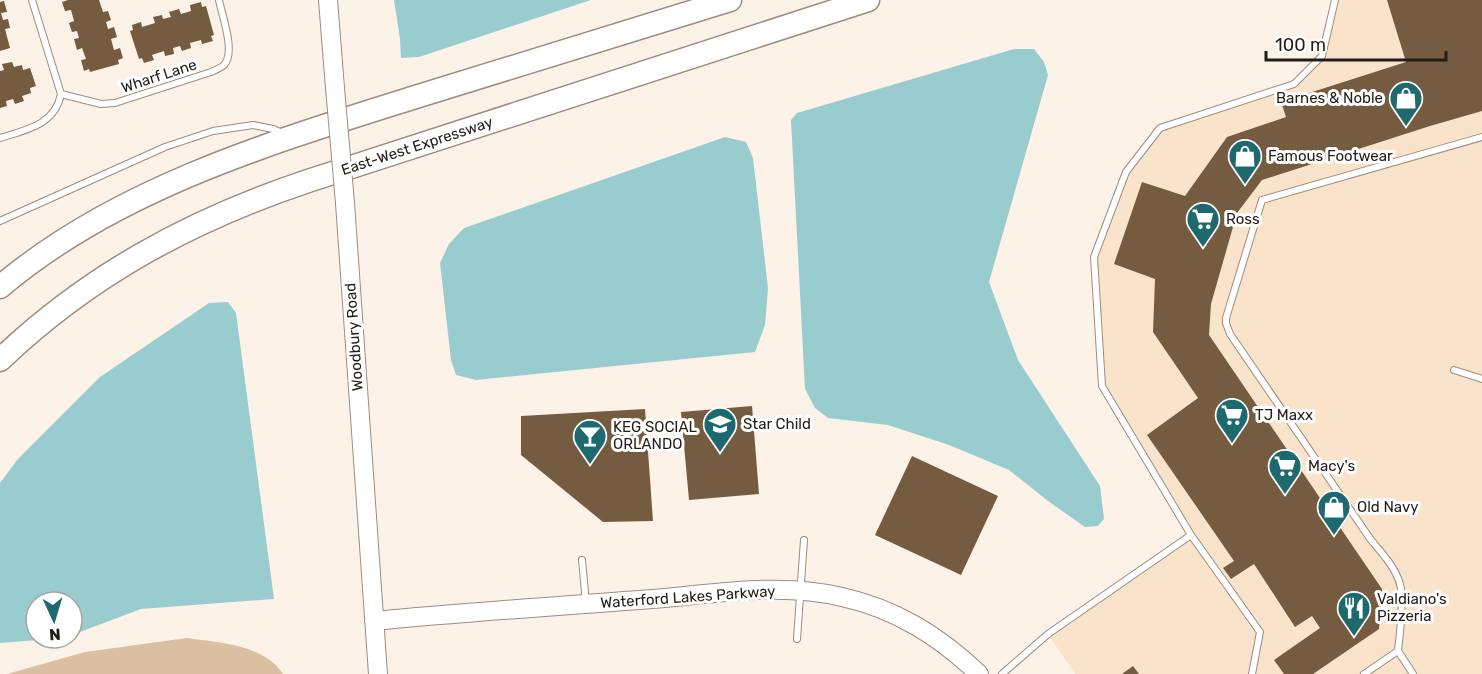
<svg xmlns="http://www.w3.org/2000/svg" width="1482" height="674" font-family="Rubik,sans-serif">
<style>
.built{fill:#fae3cb}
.green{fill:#dbbfa1}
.water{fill:#99cccf}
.building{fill:#755c40}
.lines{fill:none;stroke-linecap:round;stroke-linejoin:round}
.lane-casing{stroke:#9d8d7d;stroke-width:8}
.secondary-casing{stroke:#9d8d7d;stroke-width:20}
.highway-casing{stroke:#9d8d7d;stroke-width:25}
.lane{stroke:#fff;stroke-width:6}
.secondary{stroke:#fff;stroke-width:18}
.highway{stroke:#fff;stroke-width:22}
.secondary-bridge-casing{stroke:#9d8d7d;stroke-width:20;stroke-linecap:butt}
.secondary-bridge{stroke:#fff;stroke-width:18}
.labels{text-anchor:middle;stroke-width:6;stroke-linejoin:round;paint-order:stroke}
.street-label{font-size:15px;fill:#231d17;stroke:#fff}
.poi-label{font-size:15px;fill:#231d17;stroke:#fff;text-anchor:start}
</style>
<rect width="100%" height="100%" fill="#fdf2e8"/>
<path class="built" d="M 1335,0 L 1482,0 L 1482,674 L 1075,674 L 1048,634 L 1191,535 L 1102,386 L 1094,257 L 1126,172 L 1160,128 L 1294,84 L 1322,56 Z"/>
<path class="green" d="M 187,638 C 220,643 263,644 283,674 L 7,674 L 85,652 Z"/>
<path class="water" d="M 394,0 L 591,0 L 419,57 L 401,58 L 400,39 Z
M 1014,49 L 1034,49 L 1044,62 L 1048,75 L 989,282 L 1018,360 L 1100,486 L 1104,519 L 1098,526 L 1085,527 L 1048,501 L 1009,470 L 949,445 L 888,425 L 828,418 L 815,408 L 805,389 L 791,120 L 797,113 Z
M 725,137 L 746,142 L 753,158 L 768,288 L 765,325 L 755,352 L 476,380 L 456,375 L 451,360 L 440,263 L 449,244 L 464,228 Z
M 228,302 L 236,313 L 274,599 L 141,609 L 72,635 L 72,602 L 36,602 L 36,638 L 64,638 L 0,643 L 0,483 L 18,459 L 100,377 L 209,303 Z"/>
<path class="building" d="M 68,0 L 99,0 L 103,12 L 108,11 L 111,20 L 106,22 L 108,29 L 114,27 L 117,37 L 111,39 L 114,50 L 120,48 L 123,58 L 118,60 L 119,64 L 90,72 L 89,69 L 84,71 L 81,60 L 86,59 L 82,48 L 77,50 L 74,39 L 79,38 L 77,31 L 72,32 L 69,23 L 74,21 L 71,10 L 65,11 L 62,2 Z
M 1387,0 L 1482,0 L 1482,111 L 1430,126 L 1262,180 L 1237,213 L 1211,304 L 1209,335 L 1382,589 L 1379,629 L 1313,674 L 1284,674 L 1274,660 L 1320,628 L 1312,616 L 1295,627 L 1254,564 L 1231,579 L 1223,568 L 1234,561 L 1147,435 L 1198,398 L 1153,332 L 1155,279 L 1114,264 L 1142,182 L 1185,196 L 1227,137 L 1286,117 L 1281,102 L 1406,62 Z
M 4,1 L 7,12 L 1,13 L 3,20 L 8,19 L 10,28 L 5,29 L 10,48 L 0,51 L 0,2 Z
M 201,2 L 202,7 L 206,6 L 214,35 L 211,36 L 213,41 L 202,44 L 201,40 L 190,43 L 191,48 L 182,51 L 180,46 L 173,48 L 174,54 L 165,56 L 164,51 L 152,55 L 154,60 L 144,63 L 142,58 L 139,59 L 130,31 L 133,30 L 132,25 L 141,22 L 142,27 L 155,23 L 153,17 L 162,15 L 163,19 L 171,17 L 169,12 L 179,9 L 181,14 L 191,11 L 190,5 Z
M 12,62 L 14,67 L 22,65 L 23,70 L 30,68 L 36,86 L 30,88 L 31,93 L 22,96 L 24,101 L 15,104 L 13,99 L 6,101 L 7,106 L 0,108 L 0,71 L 4,70 L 2,64 Z
M 752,406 L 759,494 L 689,500 L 681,412 Z
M 645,409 L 653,521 L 603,522 L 521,455 L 521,416 Z
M 912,456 L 998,496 L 961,575 L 875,535 Z
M 1133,666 L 1139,674 L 1122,674 Z"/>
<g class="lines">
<defs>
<path id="lane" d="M 32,0 L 61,94 L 101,104 L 115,103 L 211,72 C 215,70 221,68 224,65 C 236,52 222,16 219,0
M 0,138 C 26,130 55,125 61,94
M 0,221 L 165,147 L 213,131 L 253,125 L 273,129 L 282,133
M 1454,370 L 1482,379
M 582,560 L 586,603
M 797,639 L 804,540
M 1398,651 L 1413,674
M 1002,674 L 1048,634 L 1191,535
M 1252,674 L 1260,632 L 1191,535 L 1102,386 L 1094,257 L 1126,172 L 1160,128 L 1294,84 L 1322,56 L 1335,0
M 1364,674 L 1398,651 C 1400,634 1404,599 1400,584 C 1395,567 1382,553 1371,540 L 1230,334 L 1226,323 L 1226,318 L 1262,200 L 1482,137"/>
<path id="secondary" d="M 328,0 L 335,88
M 345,203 L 378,674
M 374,621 C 467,612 559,606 652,599 C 714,594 781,582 842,597 C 896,609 939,636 979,674"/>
<path id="highway" d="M 0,287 C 114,190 269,143 409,99 C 516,65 623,32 730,0
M 0,360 C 89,275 191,220 308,181 L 868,0"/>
</defs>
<use href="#lane" class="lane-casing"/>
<use href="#secondary" class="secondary-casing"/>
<use href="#highway" class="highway-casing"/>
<use href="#lane" class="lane"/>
<use href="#secondary" class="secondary"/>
<use href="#highway" class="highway"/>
<defs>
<path id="secondary-bridge" d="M 335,88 L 345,203"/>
</defs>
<use href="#secondary-bridge" class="secondary-bridge-casing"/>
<use href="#secondary-bridge" class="secondary-bridge"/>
</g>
<defs>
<symbol id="shop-pin" viewBox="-11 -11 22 30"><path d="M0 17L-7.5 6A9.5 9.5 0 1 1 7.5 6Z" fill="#1d696d" stroke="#fff"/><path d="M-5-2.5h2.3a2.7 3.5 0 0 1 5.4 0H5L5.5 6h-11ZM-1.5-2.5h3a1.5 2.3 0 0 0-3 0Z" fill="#fff"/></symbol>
<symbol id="supermarket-pin" viewBox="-11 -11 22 30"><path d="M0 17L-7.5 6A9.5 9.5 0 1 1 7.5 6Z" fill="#1d696d" stroke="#fff"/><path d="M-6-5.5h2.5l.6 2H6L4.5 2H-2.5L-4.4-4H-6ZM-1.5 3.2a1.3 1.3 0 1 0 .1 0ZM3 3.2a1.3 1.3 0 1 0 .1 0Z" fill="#fff"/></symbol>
<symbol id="school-pin" viewBox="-11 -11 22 30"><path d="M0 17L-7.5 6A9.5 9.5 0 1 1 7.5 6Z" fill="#1d696d" stroke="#fff"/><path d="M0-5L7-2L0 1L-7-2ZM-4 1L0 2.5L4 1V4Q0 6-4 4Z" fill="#fff"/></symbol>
<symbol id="bar-pin" viewBox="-11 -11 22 30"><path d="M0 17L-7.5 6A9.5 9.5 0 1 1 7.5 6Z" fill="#1d696d" stroke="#fff"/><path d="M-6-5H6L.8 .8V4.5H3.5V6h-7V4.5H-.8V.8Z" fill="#fff"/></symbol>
<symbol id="restaurant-pin" viewBox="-11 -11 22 30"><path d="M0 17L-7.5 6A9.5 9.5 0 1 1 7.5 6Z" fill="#1d696d" stroke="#fff"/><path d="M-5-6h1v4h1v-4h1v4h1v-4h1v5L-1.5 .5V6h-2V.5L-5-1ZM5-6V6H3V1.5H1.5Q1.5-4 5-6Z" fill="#fff"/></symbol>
</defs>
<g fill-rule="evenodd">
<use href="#shop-pin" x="1387" y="79" width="38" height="52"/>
<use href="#shop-pin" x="1226" y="137" width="38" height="52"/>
<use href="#supermarket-pin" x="1184" y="200" width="38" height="52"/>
<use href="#supermarket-pin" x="1213" y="396" width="38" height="52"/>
<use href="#school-pin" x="701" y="405" width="38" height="52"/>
<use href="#bar-pin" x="571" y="417" width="38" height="52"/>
<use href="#supermarket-pin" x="1266" y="447" width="38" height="52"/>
<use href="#shop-pin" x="1315" y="488" width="38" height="52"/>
<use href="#restaurant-pin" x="1335" y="589" width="38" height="52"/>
</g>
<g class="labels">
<g class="street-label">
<text transform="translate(159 76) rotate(-18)" y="5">Wharf Lane</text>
<text transform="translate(417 146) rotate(-18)" y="5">East-West Expressway</text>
<text transform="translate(354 337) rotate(-94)" y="5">Woodbury Road</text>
<text transform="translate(688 597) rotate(-4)" y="5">Waterford Lakes Parkway</text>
</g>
<g class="poi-label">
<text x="1383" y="103" text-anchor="end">Barnes &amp; Noble</text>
<text x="1268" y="161">Famous Footwear</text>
<text x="1226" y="224">Ross</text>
<text x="1255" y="420">TJ Maxx</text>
<text x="743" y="429">Star Child</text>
<text x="613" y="432">KEG SOCIAL<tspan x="613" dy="17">ORLANDO</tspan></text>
<text x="1308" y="471">Macy's</text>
<text x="1357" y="512">Old Navy</text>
<text x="1377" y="604">Valdiano's<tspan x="1377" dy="17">Pizzeria</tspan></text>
</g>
</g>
<g transform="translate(54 620) rotate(176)"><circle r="28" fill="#ffffff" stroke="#a7a5a2" stroke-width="1.5"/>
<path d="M0-4.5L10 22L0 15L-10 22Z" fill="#1d696d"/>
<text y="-9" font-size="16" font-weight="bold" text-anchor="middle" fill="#231d17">N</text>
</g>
<path d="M1266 51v9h180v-9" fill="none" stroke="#231d17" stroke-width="3"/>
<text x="1275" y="51" font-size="18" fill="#231d17" stroke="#ffffff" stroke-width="4.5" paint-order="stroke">100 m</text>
</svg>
